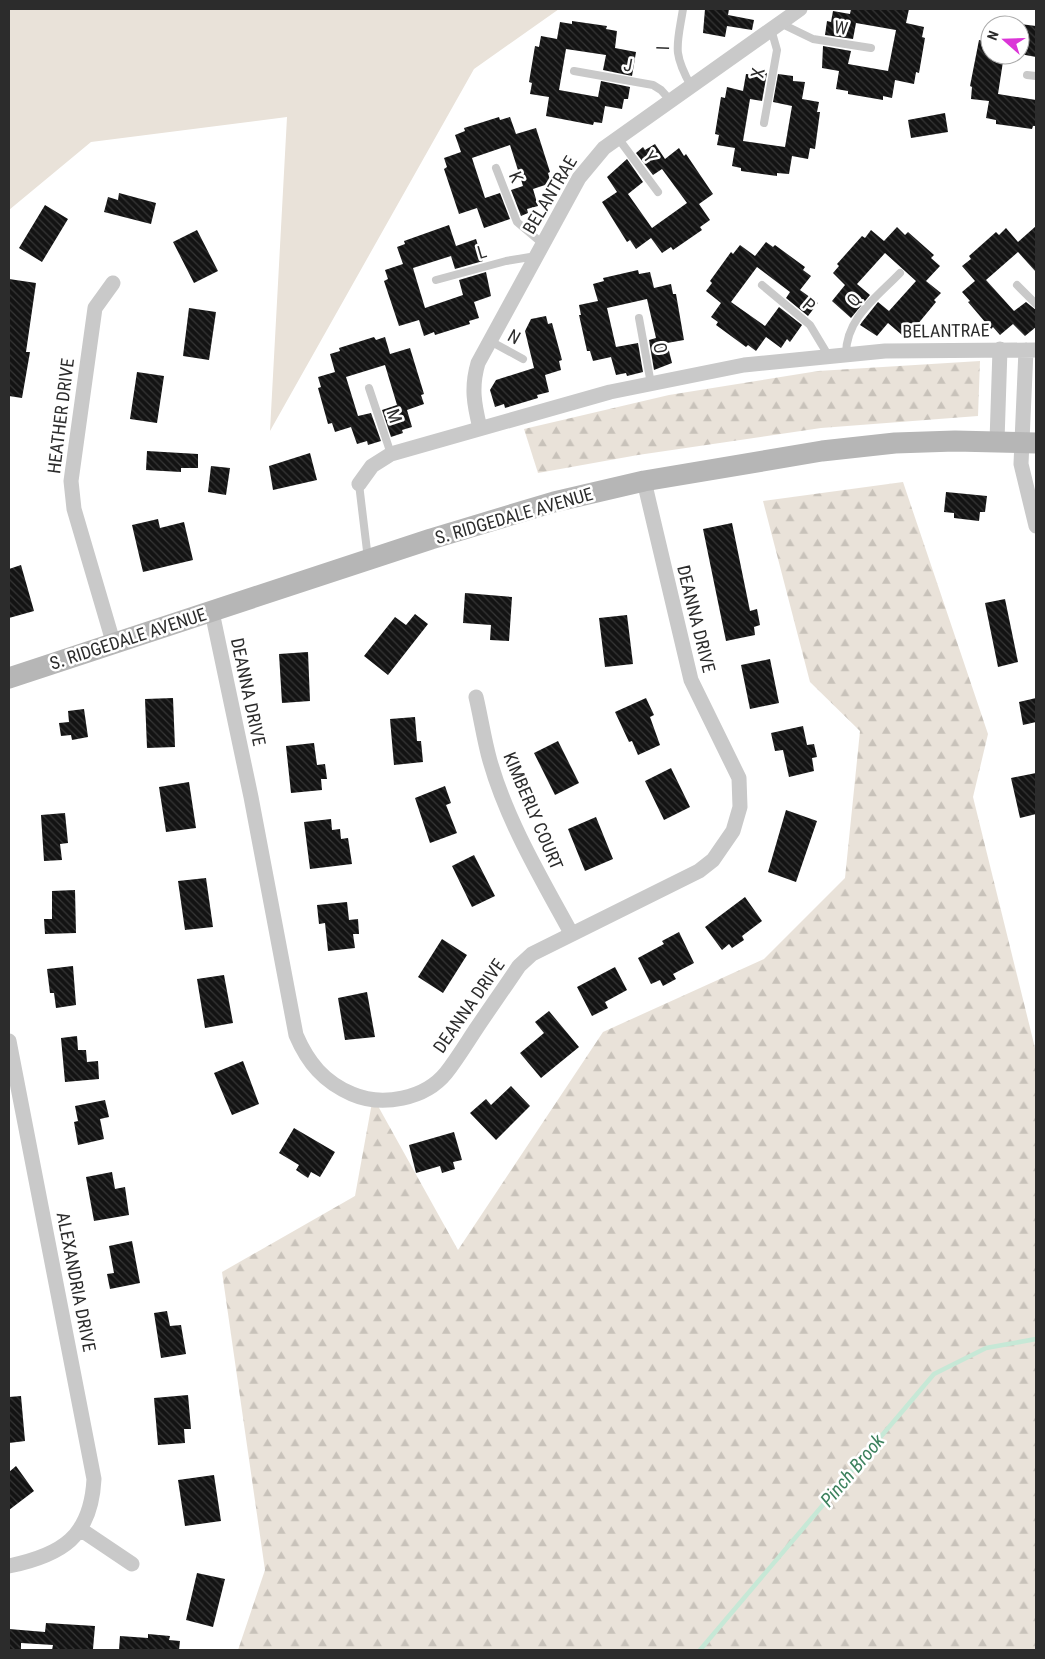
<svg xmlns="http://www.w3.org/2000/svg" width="1045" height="1659" font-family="'Roboto Condensed',sans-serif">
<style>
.green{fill:#e9e2d9}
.forest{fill:url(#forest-firs)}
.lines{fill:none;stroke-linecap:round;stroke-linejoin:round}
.stream{stroke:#c6e8d6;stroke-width:4.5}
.building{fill:url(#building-back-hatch)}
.service{stroke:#c9c9c9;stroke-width:8}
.minor{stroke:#c9c9c9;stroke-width:15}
.secondary{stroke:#b6b6b6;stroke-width:21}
.labels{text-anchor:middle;stroke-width:5;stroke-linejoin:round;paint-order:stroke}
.street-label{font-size:18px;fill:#2c2c2c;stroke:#fff}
.water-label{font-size:19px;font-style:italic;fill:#3d825e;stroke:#fff}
</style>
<defs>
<pattern id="forest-firs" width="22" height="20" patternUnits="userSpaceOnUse" patternTransform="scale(1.25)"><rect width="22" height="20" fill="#e9e2d9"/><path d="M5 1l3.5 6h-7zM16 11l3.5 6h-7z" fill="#c8c2ba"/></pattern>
<pattern id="building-back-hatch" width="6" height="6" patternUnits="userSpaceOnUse" patternTransform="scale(1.25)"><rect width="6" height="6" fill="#131313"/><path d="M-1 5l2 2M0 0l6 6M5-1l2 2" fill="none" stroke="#363636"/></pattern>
</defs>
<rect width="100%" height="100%" fill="#fff"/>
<path class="green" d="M 9,9 L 559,9 L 474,69 L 270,431 L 287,117 L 91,142 L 9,210 Z"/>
<path class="forest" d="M 980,361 L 978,416 L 821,428 L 638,455 L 538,473 L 524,429 L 669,395 L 818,371 Z
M 903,482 L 988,734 L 973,797 L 1036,1052 L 1036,1650 L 238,1650 L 265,1570 L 222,1272 L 355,1196 L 373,1097 L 458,1250 L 603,1032 L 764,959 L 845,878 L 860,731 L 810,682 L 763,501 Z"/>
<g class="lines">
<path class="stream" d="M 700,1650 L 934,1374 L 986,1348 L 1036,1339"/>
</g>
<path class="building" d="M 705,9 L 729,9 L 728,15 L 754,20 L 752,30 L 727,26 L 725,37 L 703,33 Z
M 851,9 L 909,9 L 906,23 L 924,27 L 922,37 L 925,38 L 919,73 L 916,72 L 914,84 L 895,80 L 892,98 L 883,96 L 883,100 L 848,94 L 848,91 L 836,89 L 839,71 L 822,68 L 823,46 L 851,51 L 848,64 L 888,71 L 896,30 L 856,23 L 853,39 L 825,35 L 827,21 L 831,22 L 833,11 L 850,14 Z
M 572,21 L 607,26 L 606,29 L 617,31 L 615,48 L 636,52 L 632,76 L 603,70 L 606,55 L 566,49 L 559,90 L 598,97 L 601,81 L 630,87 L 628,99 L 624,99 L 622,109 L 605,106 L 602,123 L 594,122 L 593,125 L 546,116 L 549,97 L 530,94 L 532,83 L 529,82 L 535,46 L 539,47 L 541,36 L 557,39 L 560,22 L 572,24 Z
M 1020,24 L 1036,26 L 1036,57 L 1020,54 Z
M 979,40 L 990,42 L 990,55 L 1004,55 L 998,94 L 1036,100 L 1036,126 L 1033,126 L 1032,129 L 996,124 L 996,120 L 986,118 L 989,101 L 971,99 L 972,87 L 970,86 Z
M 758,72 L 767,73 L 762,101 L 750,99 L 743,141 L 785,147 L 792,106 L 773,102 L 778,74 L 793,76 L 793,81 L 805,82 L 802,99 L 819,102 L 817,112 L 820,112 L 815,149 L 810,148 L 808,159 L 792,156 L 789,174 L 777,173 L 777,176 L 741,171 L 741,168 L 732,166 L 735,148 L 717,145 L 719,135 L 715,134 L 721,97 L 725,98 L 727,87 L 743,91 L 746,74 L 757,75 Z
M 945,113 L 948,132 L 911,138 L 908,120 Z
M 499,117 L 500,120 L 510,117 L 516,134 L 536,128 L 550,172 L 548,173 L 551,183 L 533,189 L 538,206 L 527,209 L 528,213 L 521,216 L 511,190 L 523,186 L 510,145 L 472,158 L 485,198 L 500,193 L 510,219 L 484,228 L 477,208 L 459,214 L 444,169 L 447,167 L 444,158 L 461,152 L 455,135 L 465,131 L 464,128 Z
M 655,144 L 665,159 L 679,148 L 684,156 L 686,154 L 713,194 L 699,204 L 710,220 L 700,227 L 702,230 L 673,250 L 671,247 L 662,253 L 651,238 L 636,249 L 630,240 L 627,242 L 602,202 L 617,192 L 607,177 L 627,159 L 643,182 L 628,194 L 652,228 L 687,203 L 662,169 L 653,175 L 636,153 L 643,147 L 645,150 Z
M 119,193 L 156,203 L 151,224 L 104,212 L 108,197 L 118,200 Z
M 45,205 L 68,219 L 42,262 L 19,248 Z
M 449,225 L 456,246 L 476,239 L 483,261 L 455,269 L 451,256 L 413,268 L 425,308 L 463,295 L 459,280 L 486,272 L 491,296 L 474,302 L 479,318 L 469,321 L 470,324 L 435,335 L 434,332 L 424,336 L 419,320 L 399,326 L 384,281 L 388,279 L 385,270 L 403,264 L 397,247 L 405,244 L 404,241 Z
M 1036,226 L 1036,272 L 1018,252 L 986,280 L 1014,311 L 1026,302 L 1036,310 L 1036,327 L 1025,336 L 1013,324 L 1000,335 L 993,327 L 991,329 L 968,302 L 970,301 L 962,292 L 975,281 L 962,266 L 971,259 L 969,256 L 996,232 L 999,235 L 1006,228 L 1018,242 Z
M 897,227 L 905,235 L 908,232 L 934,255 L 931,258 L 940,266 L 926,281 L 941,293 L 934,300 L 936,302 L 912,331 L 909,328 L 902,335 L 888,323 L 877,336 L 860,325 L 862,322 L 878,302 L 889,311 L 916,281 L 885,253 L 857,284 L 870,295 L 851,318 L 832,301 L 845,285 L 833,273 L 839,266 L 837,264 L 862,236 L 865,238 L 871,230 L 884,241 Z
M 197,230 L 218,271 L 194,283 L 173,242 Z
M 766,242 L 773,247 L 775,245 L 805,267 L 803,270 L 811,276 L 800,290 L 818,303 L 808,316 L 786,298 L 790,292 L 757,267 L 731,302 L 765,326 L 779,307 L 802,325 L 790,342 L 787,339 L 781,348 L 766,337 L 756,351 L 748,345 L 746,347 L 716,325 L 718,322 L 711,317 L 721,303 L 706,291 L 712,283 L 710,281 L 731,252 L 733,254 L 740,245 L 755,256 Z
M 638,270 L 639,274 L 650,272 L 654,288 L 671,284 L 673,294 L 676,294 L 684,340 L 667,343 L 672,363 L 654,370 L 649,340 L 656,338 L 647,299 L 607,308 L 616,347 L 638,343 L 643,372 L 627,376 L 626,373 L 616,375 L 611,357 L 593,361 L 590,351 L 587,351 L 579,315 L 581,315 L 579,305 L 598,301 L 593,284 L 604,281 L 603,278 Z
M 9,279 L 36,283 L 26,352 L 30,352 L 22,398 L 9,396 Z
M 189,308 L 216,312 L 209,360 L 183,356 Z
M 546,316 L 548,324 L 552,323 L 562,360 L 559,361 L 561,370 L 545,375 L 549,392 L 537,395 L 538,398 L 505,408 L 504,404 L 495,407 L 490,390 L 496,380 L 534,368 L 525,331 L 531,319 Z
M 374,337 L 376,340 L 385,337 L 390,354 L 410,348 L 424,394 L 421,395 L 424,404 L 407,410 L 412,427 L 402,430 L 403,433 L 391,437 L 382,410 L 397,405 L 385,365 L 346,377 L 358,416 L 371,413 L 381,441 L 368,445 L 367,441 L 357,444 L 351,427 L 335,432 L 332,423 L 328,424 L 318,388 L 321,387 L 318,377 L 335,372 L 330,354 L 340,351 L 339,348 Z
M 137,372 L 164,376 L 157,423 L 130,419 Z
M 147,451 L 198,454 L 198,468 L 181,468 L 181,472 L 146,470 Z
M 310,453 L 317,480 L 273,490 L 269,466 Z
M 211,466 L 230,468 L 226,495 L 208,492 Z
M 946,492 L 987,496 L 985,512 L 980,512 L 979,521 L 954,518 L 954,513 L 944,512 Z
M 158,519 L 160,528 L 184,522 L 193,560 L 143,572 L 132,525 Z
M 732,523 L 750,611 L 757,609 L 760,625 L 754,627 L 755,635 L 726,641 L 703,529 Z
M 21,565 L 34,611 L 9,618 L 9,569 Z
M 465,593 L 512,597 L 509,641 L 490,640 L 491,625 L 463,623 Z
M 1005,599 L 1018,662 L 998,667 L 985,603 Z
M 415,614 L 428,624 L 388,675 L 364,656 L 395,617 L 406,625 Z
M 627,615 L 633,664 L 605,667 L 599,618 Z
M 308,652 L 310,701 L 282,703 L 279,654 Z
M 770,659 L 779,703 L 750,709 L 741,665 Z
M 173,698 L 175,747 L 147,748 L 145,699 Z
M 646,698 L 654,715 L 650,717 L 660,745 L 638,755 L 632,741 L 629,742 L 615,712 Z
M 1036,698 L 1036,722 L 1023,725 L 1019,702 Z
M 84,709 L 88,737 L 72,740 L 71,735 L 61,736 L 59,723 L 69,722 L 68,711 Z
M 415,717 L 417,741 L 421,741 L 423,762 L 394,765 L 390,719 Z
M 803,726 L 807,745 L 814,744 L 817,757 L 812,758 L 814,771 L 789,777 L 783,750 L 775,751 L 771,733 Z
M 558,741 L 579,783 L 555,795 L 534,753 Z
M 314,743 L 317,765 L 325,764 L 327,779 L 321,779 L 322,790 L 291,793 L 286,746 Z
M 671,768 L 690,807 L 664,820 L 645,781 Z
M 1036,773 L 1036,814 L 1020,818 L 1011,778 Z
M 189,782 L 196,828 L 166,832 L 159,787 Z
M 445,786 L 451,803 L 446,805 L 457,833 L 430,843 L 415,798 Z
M 786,810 L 817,821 L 796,882 L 768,872 Z
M 65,813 L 68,843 L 60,844 L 62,860 L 44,861 L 41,815 Z
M 596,817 L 613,859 L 585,871 L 568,829 Z
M 331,819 L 332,830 L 340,829 L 341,839 L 348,838 L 352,864 L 310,869 L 304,822 Z
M 474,855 L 495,896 L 472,907 L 452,866 Z
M 206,878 L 213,927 L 185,930 L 178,881 Z
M 75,890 L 76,933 L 45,934 L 44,919 L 52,919 L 52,891 Z
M 745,897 L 762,921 L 742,936 L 744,940 L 732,948 L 729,944 L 722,950 L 705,927 Z
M 347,902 L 349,920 L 358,919 L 359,934 L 353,934 L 355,948 L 328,951 L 325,923 L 319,924 L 317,905 Z
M 679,932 L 694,963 L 673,974 L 676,979 L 663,986 L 660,980 L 651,984 L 638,958 L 664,944 L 662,941 Z
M 442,939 L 467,955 L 443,993 L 418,977 Z
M 73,966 L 76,1005 L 56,1008 L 54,993 L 50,993 L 47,969 Z
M 615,967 L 627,990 L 605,1002 L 608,1008 L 592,1016 L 577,987 Z
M 224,975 L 233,1023 L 205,1028 L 197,979 Z
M 367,992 L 375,1037 L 345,1040 L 338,998 Z
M 549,1011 L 579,1047 L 541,1078 L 520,1053 L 544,1033 L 535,1022 Z
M 77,1036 L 78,1050 L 86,1050 L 87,1062 L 98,1061 L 99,1079 L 65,1082 L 61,1038 Z
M 243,1061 L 259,1104 L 232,1115 L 214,1073 Z
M 511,1086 L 530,1106 L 496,1140 L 470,1113 L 486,1099 L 491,1105 Z
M 105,1100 L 109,1117 L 100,1119 L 104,1139 L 78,1145 L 74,1122 L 78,1121 L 75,1106 Z
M 294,1128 L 335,1152 L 320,1177 L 311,1172 L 308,1178 L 296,1170 L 299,1165 L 279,1153 Z
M 454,1132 L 462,1160 L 453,1162 L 455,1169 L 442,1173 L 440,1166 L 416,1173 L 409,1145 Z
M 112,1172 L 115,1189 L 125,1187 L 129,1215 L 94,1221 L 86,1177 Z
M 132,1241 L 140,1283 L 110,1289 L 107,1274 L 114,1273 L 109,1246 Z
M 167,1311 L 170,1326 L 181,1325 L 186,1354 L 161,1358 L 154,1313 Z
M 188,1395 L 191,1429 L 184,1429 L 185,1443 L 158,1445 L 154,1398 Z
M 21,1396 L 25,1441 L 9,1443 L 9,1397 Z
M 16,1466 L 34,1491 L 9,1510 L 9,1472 Z
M 214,1475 L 221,1521 L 185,1526 L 178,1480 Z
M 197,1573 L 225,1579 L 213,1627 L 186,1620 Z
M 46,1623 L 95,1626 L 93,1649 L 52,1650 L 53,1645 L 21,1643 L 21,1650 L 9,1650 L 9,1629 L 45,1632 Z
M 148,1634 L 170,1636 L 169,1640 L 180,1641 L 179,1650 L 119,1650 L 120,1636 L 148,1638 Z"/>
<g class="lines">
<path class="service" d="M 683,9 C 677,46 672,52 691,86
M 780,23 L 813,39 L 871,48
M 574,71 L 653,85 L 661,90 L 671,101
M 1027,75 L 1036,76
M 764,123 L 777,50 L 771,29
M 618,138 L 658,192
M 496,168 L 517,222 L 543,244
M 436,280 L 506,261 L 536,256
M 762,285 L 810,325 L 828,355
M 1017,285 L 1036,304
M 639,318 L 651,384
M 490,341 L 523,359
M 846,354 C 846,318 877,297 900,273
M 369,388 L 391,454
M 359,484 L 368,559"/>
<path class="minor" d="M 113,283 L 95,308 L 71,481 L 74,509 L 114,645
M 1026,350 L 1021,464 L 1036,526
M 480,428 C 474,404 471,387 478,363 L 579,178 L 604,148 L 800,9
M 997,441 L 1000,349
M 359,484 L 372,466 L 391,454 L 610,392 L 744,365 L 885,351 L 1036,350
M 212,612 L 251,797 L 296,1035 C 308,1063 324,1082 352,1094 C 382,1107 425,1099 446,1073 C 457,1059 466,1044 476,1029 C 490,1008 505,987 519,966 L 532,954 L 699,871 L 713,860 L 733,831 L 740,807 L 739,778 L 691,680 L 644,481
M 476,697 C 481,718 484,740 490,761 C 507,821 541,878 571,933
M 9,1041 L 94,1479 C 91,1537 62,1555 9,1566
M 80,1529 L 132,1564"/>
<path class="secondary" d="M 9,678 L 431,539 L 554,502 L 644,481 L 822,451 L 895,443 L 955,441 L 1036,443"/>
</g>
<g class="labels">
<g class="street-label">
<text transform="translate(841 28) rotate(9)" y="6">W</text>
<text transform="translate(663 48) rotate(-88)" y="6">I</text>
<text transform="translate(628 65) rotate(10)" y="6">J</text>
<text transform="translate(758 73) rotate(-79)" y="6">X</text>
<text transform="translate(650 157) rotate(54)" y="6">Y</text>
<text transform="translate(516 177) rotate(68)" y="6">K</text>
<text transform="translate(550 195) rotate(-59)" y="6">BELANTRAE</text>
<text transform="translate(482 252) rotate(-16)" y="6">L</text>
<text transform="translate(854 300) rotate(-48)" y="6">Q</text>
<text transform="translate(809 305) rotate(40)" y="6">P</text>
<text transform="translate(946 331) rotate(-1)" y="6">BELANTRAE</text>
<text transform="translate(514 337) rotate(29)" y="6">N</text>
<text transform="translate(660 348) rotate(80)" y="6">O</text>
<text transform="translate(61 416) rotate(-83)" y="6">HEATHER DRIVE</text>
<text transform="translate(394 416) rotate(72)" y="6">M</text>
<text transform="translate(514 516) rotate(-16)" y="6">S. RIDGEDALE AVENUE</text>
<text transform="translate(696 619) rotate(76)" y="6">DEANNA DRIVE</text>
<text transform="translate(128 639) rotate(-18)" y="6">S. RIDGEDALE AVENUE</text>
<text transform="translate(248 692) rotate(78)" y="6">DEANNA DRIVE</text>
<text transform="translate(533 811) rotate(67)" y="6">KIMBERLY COURT</text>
<text transform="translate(469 1006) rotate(-55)" y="6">DEANNA DRIVE</text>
<text transform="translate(76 1282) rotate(79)" y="6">ALEXANDRIA DRIVE</text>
</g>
<g class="water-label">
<text transform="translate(852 1470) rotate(-50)" y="7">Pinch Brook</text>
</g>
</g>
<rect width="1045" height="1659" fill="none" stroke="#2c2c2c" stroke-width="20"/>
<g transform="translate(1005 40) rotate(290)"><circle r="24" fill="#ffffff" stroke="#ababab"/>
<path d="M0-4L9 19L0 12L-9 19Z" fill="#db35d7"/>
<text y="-8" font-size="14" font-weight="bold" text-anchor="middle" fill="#2c2c2c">N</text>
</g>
</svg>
